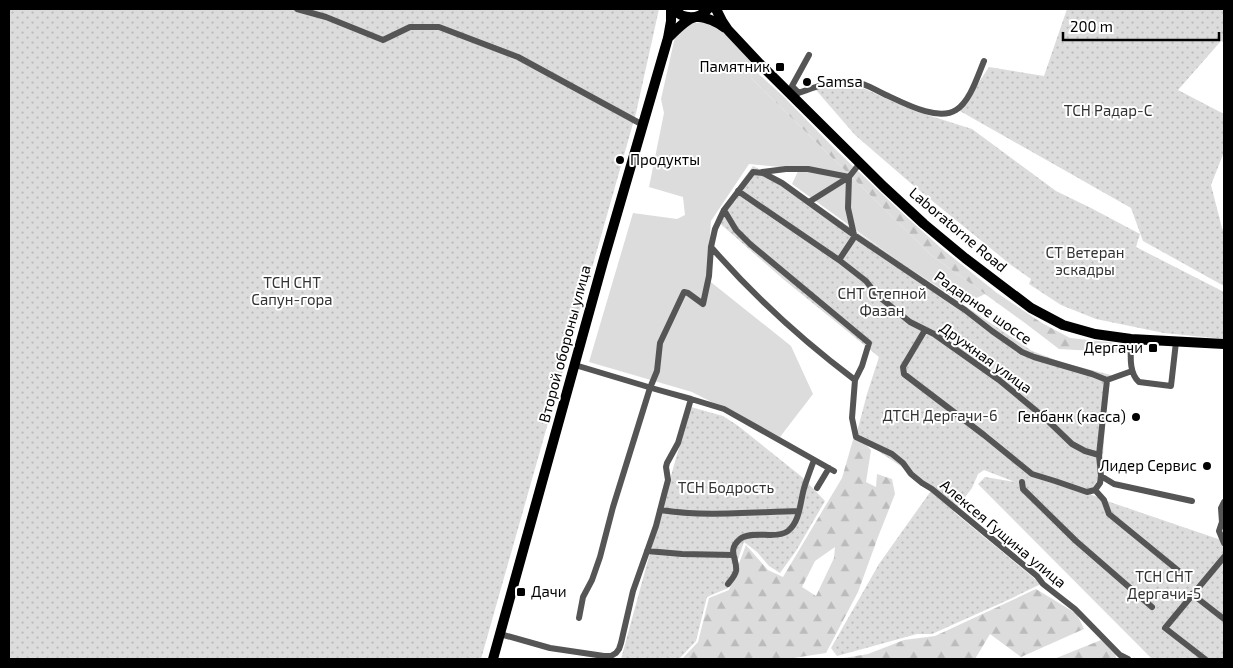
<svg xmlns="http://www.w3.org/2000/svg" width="1233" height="668" font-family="'Exo 2',sans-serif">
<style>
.green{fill:#dcdcdc}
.forest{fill:url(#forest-firs);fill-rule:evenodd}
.garden{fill:url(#garden-dots)}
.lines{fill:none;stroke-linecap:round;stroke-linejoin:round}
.street{stroke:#555;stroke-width:6}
.primary{stroke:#000;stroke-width:10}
.poi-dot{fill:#000;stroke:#fff;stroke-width:2}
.labels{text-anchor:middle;stroke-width:4;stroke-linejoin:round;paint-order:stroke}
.poi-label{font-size:15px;fill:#000;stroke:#fff;text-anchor:end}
.park-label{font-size:15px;fill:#333;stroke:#fff}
.street-label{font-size:15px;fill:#000;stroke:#fff}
</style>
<defs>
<pattern id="forest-firs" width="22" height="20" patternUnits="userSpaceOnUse" patternTransform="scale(1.25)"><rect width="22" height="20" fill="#dcdcdc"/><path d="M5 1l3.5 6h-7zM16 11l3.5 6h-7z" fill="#bbb"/></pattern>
<pattern id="garden-dots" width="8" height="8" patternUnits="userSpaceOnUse" patternTransform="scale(1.25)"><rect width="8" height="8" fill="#dcdcdc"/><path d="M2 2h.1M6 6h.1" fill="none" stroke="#bbb" stroke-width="1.8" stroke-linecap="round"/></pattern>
</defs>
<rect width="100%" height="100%" fill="#fff"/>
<path class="green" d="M 693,23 L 703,23 L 716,26 L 751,58 L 752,68 L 751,78 L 931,255 L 985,294 L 964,304 L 900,262 L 792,184 L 799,169 L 749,164 L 711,221 L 707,279 L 791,346 L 813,394 L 780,437 L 692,392 L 589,362 L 633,213 L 677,219 L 685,215 L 683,197 L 649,187 L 664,113 L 661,99 L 675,37 L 683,28 Z"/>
<path class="forest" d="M 752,68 L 783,96 L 835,149 L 901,212 L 941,248 L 997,293 L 1042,323 L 1070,338 L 1127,344 L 1128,353 L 1059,349 L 1025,323 L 931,255 L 751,78 Z
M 855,433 L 871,450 L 866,482 L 876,487 L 877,474 L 892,479 L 895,494 L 878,537 L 858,592 L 826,653 L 787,659 L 682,659 L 698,642 L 709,598 L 729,590 L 746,545 L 768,570 L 783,577 L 842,478 ZM 835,547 L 834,558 L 816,596 L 802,587 L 815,561 Z
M 1036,589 L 1077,614 L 1084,629 L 1021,657 L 990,634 L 975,659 L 838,659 L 868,654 L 904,640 L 935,636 Z
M 1101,640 L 1115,651 L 1116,659 L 1054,659 Z"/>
<path class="garden" d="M 9,9 L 659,9 L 636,113 L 481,659 L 9,659 Z
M 1067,9 L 1224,9 L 1224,42 L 1221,41 L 1178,90 L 1224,114 L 1224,152 L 1211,185 L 1222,228 L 1224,231 L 1224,286 L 1143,241 L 1131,208 L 960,111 L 989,67 L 1044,76 Z
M 836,84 L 856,85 L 915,111 L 972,129 L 1056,191 L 1091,208 L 1140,234 L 1136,247 L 1224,292 L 1224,339 L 1164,333 L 1096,319 L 1061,305 L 1029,284 L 1031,279 L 1011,265 L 914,186 L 855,135 L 816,90 Z
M 753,166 L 787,184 L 940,289 L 1032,351 L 1064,363 L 1111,375 L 1106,407 L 1103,456 L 1094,453 L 1098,456 L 1099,477 L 1092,490 L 1044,480 L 1095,496 L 1104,500 L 1224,541 L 1224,659 L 1152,659 L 978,484 L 985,477 L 1015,482 L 984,470 L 978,474 L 972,488 L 954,512 L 1041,584 L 1008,600 L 932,634 L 917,634 L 837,656 L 831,648 L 879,564 L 933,488 L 856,436 L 867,394 L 879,357 L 783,279 L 716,220 L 720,211 Z
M 691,407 L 723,416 L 737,425 L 802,477 L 825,501 L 796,551 L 780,573 L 769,566 L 757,552 L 744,542 L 728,588 L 707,597 L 696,641 L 679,659 L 621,659 L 674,465 Z"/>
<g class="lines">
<path class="street" d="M 297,9 L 326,17 L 383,40 L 410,27 L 439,27 L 518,57 L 643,125
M 799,93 L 792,86 L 809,55
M 792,95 C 812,89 834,78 855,82 C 865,83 875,90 884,94 C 902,102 937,122 956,110 C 970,102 978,75 984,61
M 762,172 L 786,169 L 808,169 L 849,177 L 848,208 L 854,235 L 853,239 L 839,260
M 738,191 L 839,260 L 866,281 L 877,295 L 910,322 L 934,334 L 999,380 L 1045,418 L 1072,444 L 1085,451 L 1099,455
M 809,202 L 849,177 L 860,163
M 724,210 L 736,230 L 750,244 L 869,343 L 862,366 L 855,380 L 852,418 L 856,437 L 892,454 L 903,463 L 911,474 L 922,483 L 932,489 L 1037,576 L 1043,584 L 1075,609 L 1120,655 L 1128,659
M 711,247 C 753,295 803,341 855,380
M 925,330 L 903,367 L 904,374 L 984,435 L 1032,474 L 1055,481 L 1087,492 L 1095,490 L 1100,483 L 1101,476
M 1131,339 C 1131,353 1128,372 1139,382 L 1171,386 L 1176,342
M 575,365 L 655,389 L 691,399 L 724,409 L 834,471
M 1132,371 L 1107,380 L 1099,455 L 1101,476 L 1114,484 L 1192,501
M 1022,482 L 1023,489 L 1076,541 L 1152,607
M 817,488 L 829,468
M 1095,490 L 1104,500 L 1109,514 L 1180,572
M 1224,502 L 1221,508 L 1222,522 L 1219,531 L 1224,543
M 660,510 C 704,517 754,512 799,511
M 647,551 L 682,554 L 733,555
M 728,584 C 731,580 735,576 736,571 C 738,559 726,551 740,539 C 747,533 761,535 770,535 C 776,535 783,535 788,531 C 801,521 800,499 805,485 C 808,476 811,468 814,460
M 1192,594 L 1224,619
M 579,618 L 583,597 L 592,580 L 600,557 L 613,507 L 650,388 L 657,371 L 660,343 L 684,292 L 688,293 L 703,304 L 709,276 L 711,247 L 715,229 L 724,210 L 753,172 L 763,173 L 782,183 L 854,235 L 965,310 L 992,331 L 1022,352 L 1034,357 L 1092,374 L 1107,380
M 500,634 L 550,648 L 604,656 L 611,656 L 616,653 L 619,649 L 621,643 L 633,591 L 656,526 L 664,495 L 668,480 L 666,467 L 667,463 L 678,443 L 691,399
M 1205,659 L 1165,628 L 1224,557"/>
<path class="primary" d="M 673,9 C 684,20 698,20 708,9
M 716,9 L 722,21 L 728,30 L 761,65 L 884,187 L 924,224 L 965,258 L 1031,308 L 1063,325 L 1095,334 L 1131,339 L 1224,344
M 668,38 C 674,32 687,18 696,17 C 705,16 719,23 725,28
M 493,659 L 603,262 L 668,38 L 671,21 L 671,9"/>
</g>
<g class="poi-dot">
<rect x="775" y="62" width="10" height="10" rx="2.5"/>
<circle cx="807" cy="82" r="5"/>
<circle cx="620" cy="160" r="5"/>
<rect x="1148" y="343" width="10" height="10" rx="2.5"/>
<circle cx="1136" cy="417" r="5"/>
<circle cx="1207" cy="466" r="5"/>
<rect x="516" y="587" width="10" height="10" rx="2.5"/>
</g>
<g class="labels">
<g class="poi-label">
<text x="770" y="72">Памятник</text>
<text x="817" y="87" text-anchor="start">Samsa</text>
<text x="630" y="165" text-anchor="start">Продукты</text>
<text x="1143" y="353">Дергачи</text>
<text x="1126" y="422">Генбанк (касса)</text>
<text x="1197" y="471">Лидер Сервис</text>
<text x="531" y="597" text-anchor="start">Дачи</text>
</g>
<g class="park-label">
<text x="1108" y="116">ТСН Радар-С</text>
<text x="1085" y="258">СТ Ветеран<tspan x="1085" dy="17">эскадры</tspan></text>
<text x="292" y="288">ТСН СНТ<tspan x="292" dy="17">Сапун-гора</tspan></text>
<text x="882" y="299">СНТ Степной<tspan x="882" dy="17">Фазан</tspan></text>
<text x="940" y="421">ДТСН Дергачи-6</text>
<text x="726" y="493">ТСН Бодрость</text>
<text x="1164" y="582">ТСН СНТ<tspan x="1164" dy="17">Дергачи-5</tspan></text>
</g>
<g class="street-label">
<text transform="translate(958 230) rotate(40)" y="5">Laboratorne Road</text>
<text transform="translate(983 308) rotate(35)" y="5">Радарное шоссе</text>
<text transform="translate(565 344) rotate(-75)" y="5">Второй обороны улица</text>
<text transform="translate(986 358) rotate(36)" y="5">Дружная улица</text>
<text transform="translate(1003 534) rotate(40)" y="5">Алексея Гущина улица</text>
</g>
</g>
<rect width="1233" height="668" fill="none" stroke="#000000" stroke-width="20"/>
<path d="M1063 32v8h156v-8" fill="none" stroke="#000000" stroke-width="2.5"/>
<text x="1070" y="32" font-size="15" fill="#000000" stroke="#ffffff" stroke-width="4" paint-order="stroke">200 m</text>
</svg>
